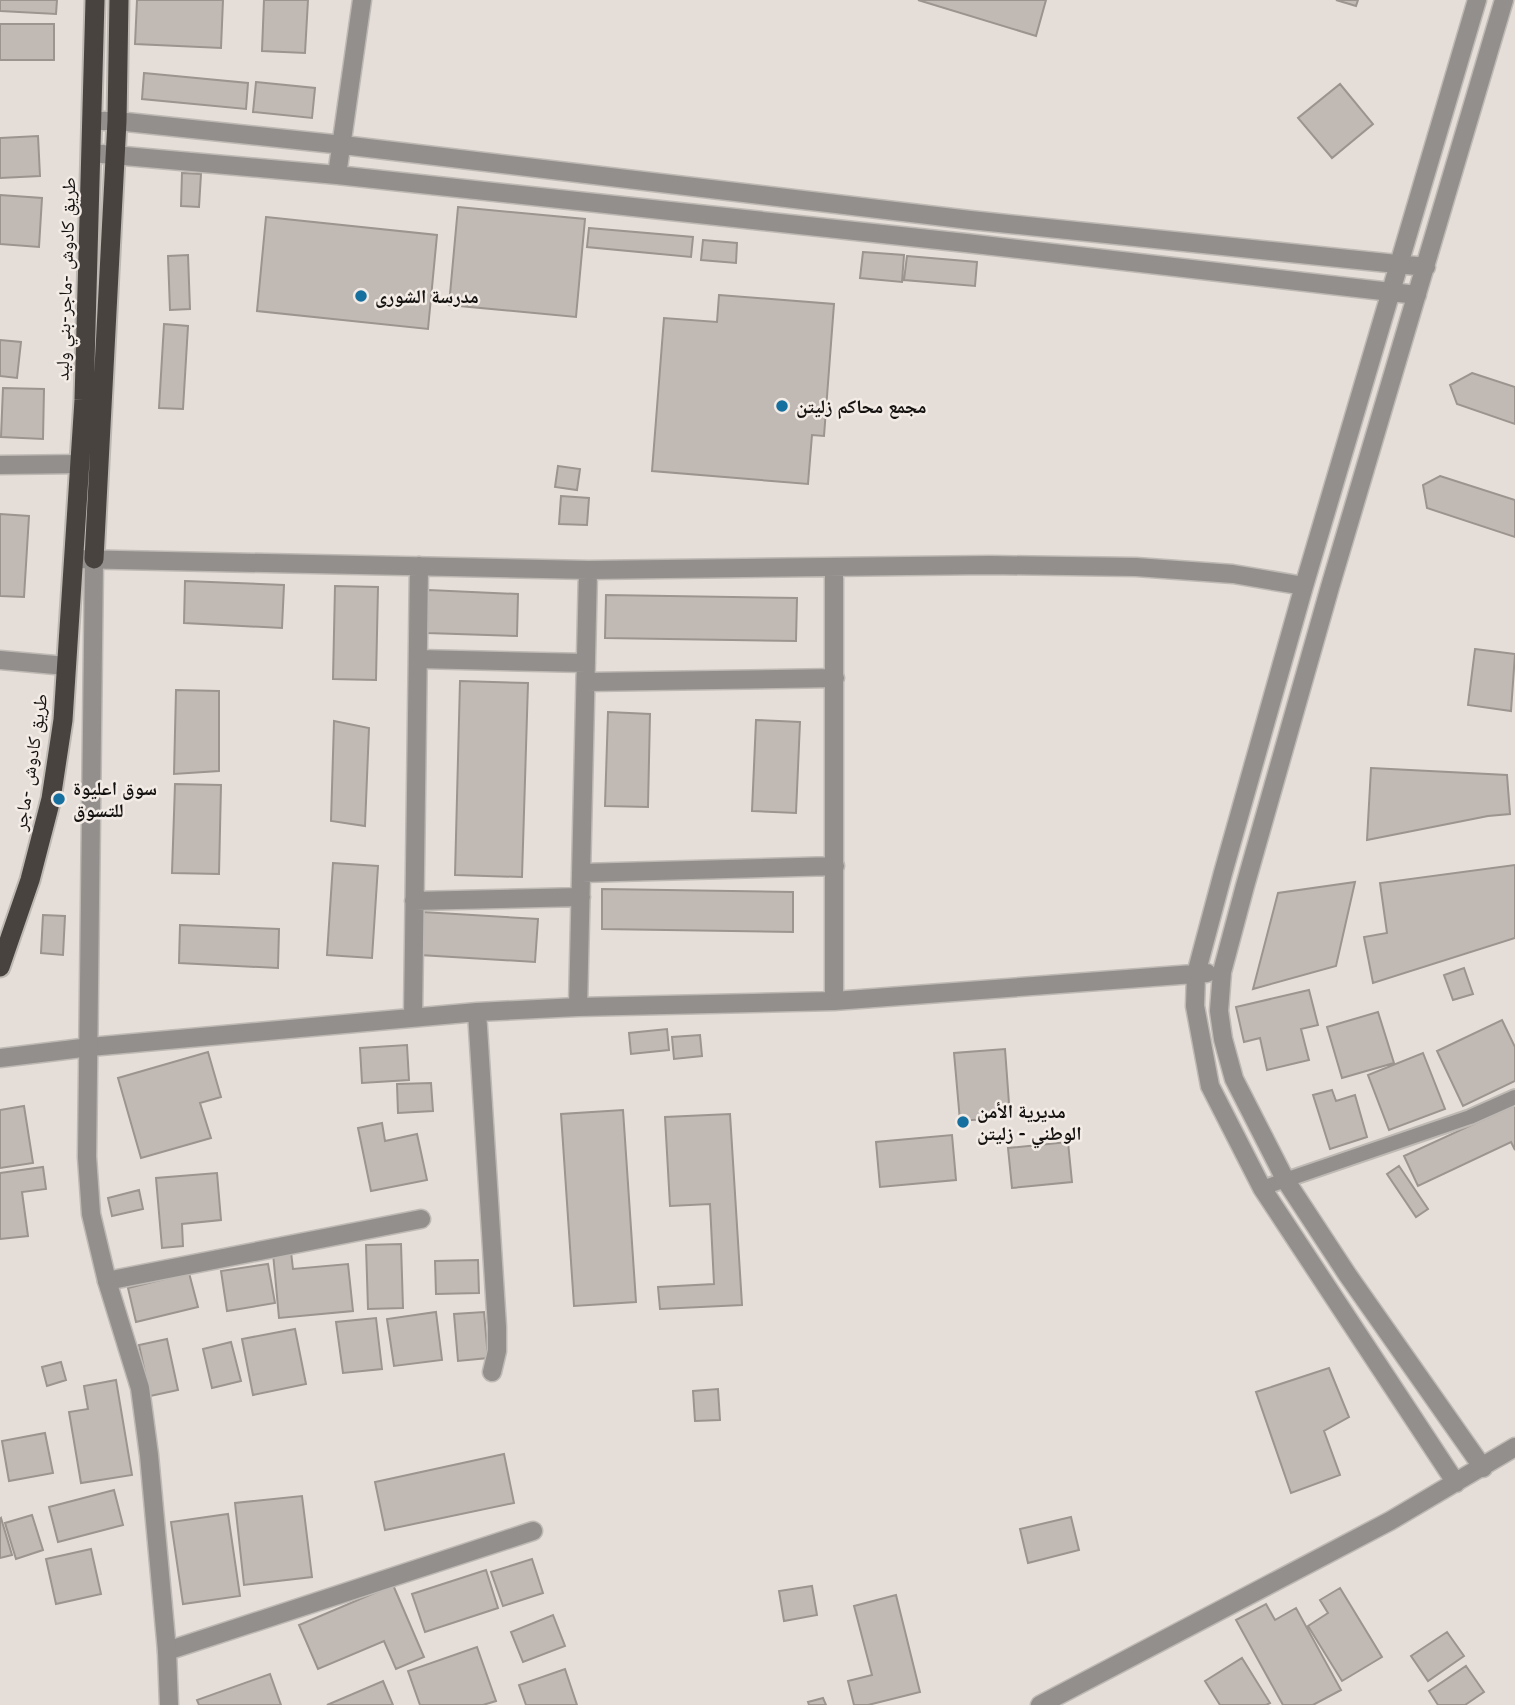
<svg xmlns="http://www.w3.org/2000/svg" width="1515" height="1705" font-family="'Varela Round','Noto Naskh Arabic',sans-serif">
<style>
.building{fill:#c1b9b4;stroke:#9b948f;stroke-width:2}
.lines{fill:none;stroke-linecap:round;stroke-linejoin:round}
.service-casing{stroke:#bfb9b4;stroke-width:18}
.minor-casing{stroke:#bfb9b4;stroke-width:21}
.tertiary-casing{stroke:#bfb9b4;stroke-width:21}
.trunk-casing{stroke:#bfb9b4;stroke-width:23}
.service{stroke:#928f8d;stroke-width:14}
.minor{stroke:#928f8d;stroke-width:18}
.tertiary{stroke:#928f8d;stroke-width:18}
.trunk{stroke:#48433e;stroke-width:19}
.poi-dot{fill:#16709f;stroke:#f3ebe5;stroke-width:2.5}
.labels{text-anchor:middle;stroke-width:5;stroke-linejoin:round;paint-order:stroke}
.street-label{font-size:19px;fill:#141210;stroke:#f3ebe5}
.poi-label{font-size:19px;font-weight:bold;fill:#141210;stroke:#f3ebe5;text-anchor:start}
</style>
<rect width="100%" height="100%" fill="#e5ded8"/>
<path class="building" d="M 0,0 L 57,0 L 56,14 L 0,11 Z
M 137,0 L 223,0 L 221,48 L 135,44 Z
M 264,0 L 308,0 L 305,53 L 262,51 Z
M 918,0 L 1046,0 L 1036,36 Z
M 1336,0 L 1358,0 L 1356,6 Z
M 0,24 L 54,24 L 54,60 L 0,60 Z
M 144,73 L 248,83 L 246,109 L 142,99 Z
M 256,82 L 315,88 L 312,118 L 253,112 Z
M 1340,84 L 1373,124 L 1332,158 L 1298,118 Z
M 38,136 L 40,176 L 0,178 L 0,138 Z
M 182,173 L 201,174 L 199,207 L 181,206 Z
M 0,195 L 42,198 L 39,247 L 0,244 Z
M 458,207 L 585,219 L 576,317 L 449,305 Z
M 266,217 L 437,235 L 428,329 L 257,311 Z
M 589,228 L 693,237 L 691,257 L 587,247 Z
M 703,240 L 737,243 L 736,263 L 701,260 Z
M 863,252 L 904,255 L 902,282 L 860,278 Z
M 188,255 L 190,309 L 170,310 L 168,256 Z
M 907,256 L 977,262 L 975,286 L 904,280 Z
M 719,295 L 834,304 L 824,436 L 812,435 L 808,484 L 652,471 L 664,318 L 717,322 Z
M 164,324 L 188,326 L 183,409 L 159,408 Z
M 0,340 L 21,342 L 17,378 L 0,376 Z
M 1472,373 L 1515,387 L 1515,424 L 1457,404 L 1450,385 Z
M 3,388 L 44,389 L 43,439 L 1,437 Z
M 558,466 L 580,469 L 577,490 L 555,487 Z
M 1440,476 L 1515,500 L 1515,537 L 1427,508 L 1423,485 Z
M 561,496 L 589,498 L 587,525 L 559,524 Z
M 0,514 L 29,516 L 24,597 L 0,596 Z
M 185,581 L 284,585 L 282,628 L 184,623 Z
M 335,586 L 378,587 L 376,680 L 333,679 Z
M 428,590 L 518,594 L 517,636 L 427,633 Z
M 606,595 L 797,598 L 796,641 L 605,638 Z
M 1475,649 L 1515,654 L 1511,711 L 1468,705 Z
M 460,681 L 528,683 L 522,877 L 455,875 Z
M 176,690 L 219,691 L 219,771 L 174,774 Z
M 608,712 L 650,714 L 648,807 L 605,806 Z
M 756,720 L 800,722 L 796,813 L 752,811 Z
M 334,721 L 369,728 L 365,826 L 331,821 Z
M 1371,768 L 1507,775 L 1510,814 L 1488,816 L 1367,840 Z
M 175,784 L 221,785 L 219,874 L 172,873 Z
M 333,863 L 378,866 L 372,958 L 327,955 Z
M 1515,865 L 1515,938 L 1373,983 L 1364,937 L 1387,933 L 1380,883 Z
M 1355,882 L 1336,966 L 1253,989 L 1278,893 Z
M 602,889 L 793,892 L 793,932 L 602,929 Z
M 422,912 L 538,919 L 535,962 L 420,955 Z
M 43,915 L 65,916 L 63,955 L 41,953 Z
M 180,925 L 279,929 L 278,968 L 179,963 Z
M 1464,968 L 1473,994 L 1453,1000 L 1444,975 Z
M 1309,990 L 1318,1025 L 1301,1029 L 1309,1060 L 1267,1070 L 1260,1038 L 1244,1042 L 1236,1007 Z
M 1378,1012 L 1394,1063 L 1342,1078 L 1327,1027 Z
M 1502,1020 L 1515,1047 L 1515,1081 L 1463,1106 L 1437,1051 Z
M 667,1029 L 669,1050 L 631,1054 L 629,1033 Z
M 700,1035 L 702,1056 L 674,1059 L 672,1037 Z
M 407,1045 L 409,1080 L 362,1083 L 360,1048 Z
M 1005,1049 L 1010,1117 L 960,1121 L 954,1053 Z
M 208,1052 L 221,1097 L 200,1103 L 211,1138 L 141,1158 L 118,1078 Z
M 1423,1053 L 1445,1109 L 1389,1130 L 1368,1075 Z
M 431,1083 L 433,1111 L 398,1113 L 397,1084 Z
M 1332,1090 L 1336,1101 L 1355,1095 L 1367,1137 L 1330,1149 L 1313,1095 Z
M 1515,1105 L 1515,1150 L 1511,1142 L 1418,1186 L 1404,1156 Z
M 24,1106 L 33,1163 L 0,1168 L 0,1110 Z
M 623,1110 L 636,1302 L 574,1306 L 561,1114 Z
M 730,1114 L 742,1305 L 660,1309 L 658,1287 L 714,1284 L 710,1204 L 670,1206 L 665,1117 Z
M 382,1123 L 385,1141 L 417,1134 L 427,1180 L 371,1191 L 358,1128 Z
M 952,1135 L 956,1180 L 880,1187 L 876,1142 Z
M 1068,1142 L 1072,1182 L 1012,1188 L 1008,1148 Z
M 1399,1166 L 1428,1209 L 1416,1217 L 1387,1174 Z
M 43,1167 L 46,1189 L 22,1192 L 28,1236 L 0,1239 L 0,1173 Z
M 217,1173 L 221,1220 L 182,1224 L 183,1246 L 162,1248 L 156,1178 Z
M 139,1190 L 143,1209 L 112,1216 L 108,1198 Z
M 401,1244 L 403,1308 L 368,1309 L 366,1245 Z
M 291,1252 L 293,1269 L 348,1264 L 353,1311 L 279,1318 L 273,1253 Z
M 478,1260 L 479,1293 L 436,1294 L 435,1261 Z
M 268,1264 L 275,1303 L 227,1311 L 221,1271 Z
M 189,1273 L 198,1307 L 136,1322 L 128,1288 Z
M 436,1312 L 442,1360 L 394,1366 L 387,1319 Z
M 484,1312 L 488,1358 L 458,1361 L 454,1314 Z
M 376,1318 L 382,1369 L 343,1373 L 336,1322 Z
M 295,1329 L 306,1384 L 253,1395 L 242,1339 Z
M 167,1339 L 178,1390 L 150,1396 L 139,1345 Z
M 231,1342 L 241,1381 L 212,1388 L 203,1349 Z
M 61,1362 L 66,1380 L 47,1386 L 42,1367 Z
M 1329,1368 L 1349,1417 L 1324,1431 L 1340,1475 L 1291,1493 L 1256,1392 Z
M 116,1380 L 132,1475 L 81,1483 L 69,1412 L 88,1409 L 84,1386 Z
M 718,1389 L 720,1420 L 695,1421 L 693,1391 Z
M 45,1433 L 53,1473 L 9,1481 L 2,1441 Z
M 504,1454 L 514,1503 L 385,1530 L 375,1482 Z
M 114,1490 L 123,1525 L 58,1542 L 49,1507 Z
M 302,1496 L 312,1577 L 244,1585 L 235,1503 Z
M 228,1514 L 240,1596 L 183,1604 L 171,1522 Z
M 32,1515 L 43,1550 L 16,1559 L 5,1523 Z
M 1071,1517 L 1079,1550 L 1028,1563 L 1020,1529 Z
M 1,1518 L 12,1555 L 0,1558 L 0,1519 Z
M 91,1549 L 101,1594 L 56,1604 L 46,1559 Z
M 532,1559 L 543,1593 L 503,1606 L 491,1572 Z
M 486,1570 L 498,1608 L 425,1632 L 412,1594 Z
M 393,1585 L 424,1657 L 396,1669 L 384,1641 L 318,1669 L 299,1625 Z
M 812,1586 L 817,1615 L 784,1621 L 779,1591 Z
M 1340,1588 L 1382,1657 L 1342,1681 L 1308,1626 L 1328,1613 L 1320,1600 Z
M 896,1595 L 920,1692 L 868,1705 L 854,1705 L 848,1681 L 872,1675 L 854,1606 Z
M 1266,1604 L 1275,1620 L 1296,1608 L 1341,1690 L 1313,1705 L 1283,1705 L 1236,1620 Z
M 553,1615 L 565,1646 L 523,1662 L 511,1632 Z
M 1447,1632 L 1464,1656 L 1428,1681 L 1411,1656 Z
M 477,1647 L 496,1701 L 483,1705 L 420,1705 L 408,1671 Z
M 1242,1658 L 1270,1703 L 1266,1705 L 1220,1705 L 1205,1681 Z
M 1466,1666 L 1484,1692 L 1465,1705 L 1438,1705 L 1429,1691 Z
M 565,1669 L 577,1705 L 526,1705 L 519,1685 Z
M 270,1674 L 281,1705 L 199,1705 L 197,1700 Z
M 383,1681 L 393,1705 L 327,1705 Z
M 823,1698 L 826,1705 L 809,1705 L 808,1702 Z"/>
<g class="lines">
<defs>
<path id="service" d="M 1262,1188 L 1470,1117 L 1515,1097"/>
<path id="minor" d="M 92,121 L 117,121 L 343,145 L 970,220 L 1426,267
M 91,153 L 337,175 L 966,243 L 1417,295
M 337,175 L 362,0
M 0,465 L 80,464
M 74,559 L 588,570 L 990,565 L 1136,567 L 1233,574 L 1304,586
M 834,568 L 834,1001
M 419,659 L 586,663
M 0,660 L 66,666
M 586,682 L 835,678
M 581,873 L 835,866
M 414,901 L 581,897
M 578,1007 L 588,570
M 477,1012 L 497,1327 L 497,1351 L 492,1372
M 413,1017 L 419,566
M 0,1058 L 90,1047 L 477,1012 L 578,1007 L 834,1001 L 1207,973
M 107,1281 L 421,1219
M 1483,1468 L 1347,1274 L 1286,1181 L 1234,1079 L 1223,1039 L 1219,1011 L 1222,972 L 1245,886 L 1330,587 L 1504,0
M 1456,1483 L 1262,1188 L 1210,1086 L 1195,1006 L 1196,974 L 1223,873 L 1304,586 L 1477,0
M 167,1651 L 533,1531
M 1040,1705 L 1390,1521 L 1515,1447"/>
<path id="tertiary" d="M 94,559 L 87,1157 L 91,1214 L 107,1281 L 140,1388 L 149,1455 L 167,1651 L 169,1705"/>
<path id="trunk" d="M 94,559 L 117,121 L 119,0
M 0,967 L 30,880 L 51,799 L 63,720 L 84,400 L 95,0"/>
</defs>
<use href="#service" class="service-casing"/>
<use href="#minor" class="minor-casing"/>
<use href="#tertiary" class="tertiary-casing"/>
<use href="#trunk" class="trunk-casing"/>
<use href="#service" class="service"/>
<use href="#minor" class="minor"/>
<use href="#tertiary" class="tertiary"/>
<use href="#trunk" class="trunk"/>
</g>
<g class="poi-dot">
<circle cx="361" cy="296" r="7"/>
<circle cx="782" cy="406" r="7"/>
<circle cx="59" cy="799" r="7"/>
<circle cx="963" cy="1122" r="7"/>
</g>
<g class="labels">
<g class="street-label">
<text transform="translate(65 279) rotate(-88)" y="7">طريق كادوش -ماجر-بني وليد</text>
<text transform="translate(30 762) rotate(-81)" y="7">طريق كادوش -ماجر</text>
</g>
<g class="poi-label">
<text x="375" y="303">مدرسة الشورى</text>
<text x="796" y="413">مجمع محاكم زليتن</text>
<text x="73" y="795">سوق اعليوة<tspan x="73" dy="22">للتسوق</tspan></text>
<text x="977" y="1118">مديرية الأمن<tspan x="977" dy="22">الوطني - زليتن</tspan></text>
</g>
</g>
</svg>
